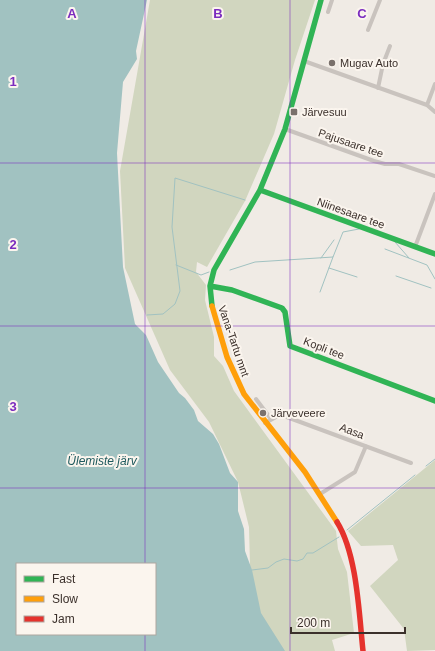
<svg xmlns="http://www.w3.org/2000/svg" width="435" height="651" font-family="Arial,sans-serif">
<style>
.green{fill:#d1d6bf}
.water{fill:#a1c2c1;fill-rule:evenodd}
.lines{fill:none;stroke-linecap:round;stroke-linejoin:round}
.stream{stroke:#a1c2c1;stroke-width:1}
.street{stroke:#c9c3be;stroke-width:4}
.fast{stroke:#30b455;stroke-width:5.5}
.slow{stroke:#ff9f0a;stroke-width:5.5}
.jam{stroke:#e5322d;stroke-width:5.5}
.grid{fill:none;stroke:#7b2cbf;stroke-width:1;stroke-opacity:0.55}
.poi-dot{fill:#7a716c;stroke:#fbf5ee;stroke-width:1.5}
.labels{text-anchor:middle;stroke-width:4;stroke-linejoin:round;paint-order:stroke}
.poi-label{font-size:11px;fill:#3b302b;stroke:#fbf5ee;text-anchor:start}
.street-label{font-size:11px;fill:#3b302b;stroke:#fbf5ee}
.water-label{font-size:12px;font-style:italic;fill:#1f5a5e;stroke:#fbf5ee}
.grid-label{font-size:13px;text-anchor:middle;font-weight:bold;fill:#7b2cbf;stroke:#fbf5ee;stroke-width:4;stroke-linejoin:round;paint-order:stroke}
</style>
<rect width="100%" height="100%" fill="#f0ebe5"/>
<path class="green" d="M 150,0 L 315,0 L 295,60 L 274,134 L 245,201 L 207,267 L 197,262 L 196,272 L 206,285 L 205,300 L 214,337 L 214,356 L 223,366 L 234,391 L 336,531 L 338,549 L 347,572 L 354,633 L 332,640 L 335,651 L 278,651 L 251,604 L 249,527 L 238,482 L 209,422 L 170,370 L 125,268 L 120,171 Z
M 435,460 L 435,650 L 407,651 L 404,629 L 370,586 L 398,560 L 393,545 L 361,546 L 348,531 Z"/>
<path class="water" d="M 0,0 L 147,0 L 136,51 L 137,59 L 123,82 L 117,153 L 123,267 L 135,324 L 146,335 L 158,362 L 179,393 L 185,398 L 194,410 L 198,421 L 213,434 L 219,444 L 230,473 L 238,482 L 238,511 L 244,529 L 245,551 L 252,570 L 261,613 L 285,651 L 0,651 ZM 17,564 L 155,564 L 155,634 L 17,634 Z"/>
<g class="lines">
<path class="stream" d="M 395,242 L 409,258
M 385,249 L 427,265 L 435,279
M 321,258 L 334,240
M 176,265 L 201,275 L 209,272
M 329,268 L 357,277
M 230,270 L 255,262 L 333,257 L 343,232 L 359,229
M 396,276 L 431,288
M 320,292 L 333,257
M 147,315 L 163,314 L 175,304 L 180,291 L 172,227 L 175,178 L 245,200
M 426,466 L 435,459
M 347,530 L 415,475
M 252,570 L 268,568 L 276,562 L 284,559 L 297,561 L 303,559 L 307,553 L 313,553 L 339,537"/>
<path class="street" d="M 328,12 L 332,0
M 368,30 L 380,0
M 304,61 L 427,105 L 435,112
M 378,88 L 383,64 L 390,46
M 427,105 L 435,84
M 285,129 L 374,161 L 385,164 L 399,164 L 435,176
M 415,247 L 435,194
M 256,399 L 271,419
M 265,423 L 278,416 L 284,416 L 411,463
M 320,494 L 355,472 L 366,446"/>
<path class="fast" d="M 260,190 L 435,254
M 210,286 L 232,290 L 282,308 L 285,312 L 290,346 L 435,401
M 212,306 L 210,286 L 214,270 L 260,190 L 285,129 L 321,0"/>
<path class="slow" d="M 212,306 L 227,357 L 244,394 L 305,472 L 337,522"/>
<path class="jam" d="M 337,522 C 357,554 359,613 363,651"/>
</g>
<path class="grid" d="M 145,0 L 145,564M 290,0 L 290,651M 0,163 L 435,163M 0,326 L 435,326M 0,488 L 435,488M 145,634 L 145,651"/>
<g class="poi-dot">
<circle cx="332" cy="63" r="4"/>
<rect x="290" y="108" width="8" height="8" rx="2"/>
<circle cx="263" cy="413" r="4"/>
</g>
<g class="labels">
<g class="poi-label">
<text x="340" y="67">Mugav Auto</text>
<text x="302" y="116">Järvesuu</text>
<text x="271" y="417">Järveveere</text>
</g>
<g class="street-label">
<text transform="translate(351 143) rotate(19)" y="4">Pajusaare tee</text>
<text transform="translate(351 213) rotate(20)" y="4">Niinesaare tee</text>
<text transform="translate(234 341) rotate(71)" y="4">Vana-Tartu mnt</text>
<text transform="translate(324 348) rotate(21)" y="4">Kopli tee</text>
<text transform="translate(352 431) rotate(21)" y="4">Aasa</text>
</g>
<g class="water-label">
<text x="102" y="465">Ülemiste järv</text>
</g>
</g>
<g class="grid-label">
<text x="72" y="18">A</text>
<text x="218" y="18">B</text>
<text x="362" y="18">C</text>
<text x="13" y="86">1</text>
<text x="13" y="249">2</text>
<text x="13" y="411">3</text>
</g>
<rect x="16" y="563" width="140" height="72" fill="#fbf5ee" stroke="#aea6a0"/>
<rect x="24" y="576" width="20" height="6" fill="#30b455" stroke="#aea6a0"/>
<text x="52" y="583" font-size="12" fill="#3b302b">Fast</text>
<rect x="24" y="596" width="20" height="6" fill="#ff9f0a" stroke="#aea6a0"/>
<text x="52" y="603" font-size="12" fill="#3b302b">Slow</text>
<rect x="24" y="616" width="20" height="6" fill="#e5322d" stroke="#aea6a0"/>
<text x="52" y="623" font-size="12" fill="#3b302b">Jam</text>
<path d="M291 627v6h114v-6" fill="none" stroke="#3b302b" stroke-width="2"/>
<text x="297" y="627" font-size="12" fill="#3b302b" stroke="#fbf5ee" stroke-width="3" paint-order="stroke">200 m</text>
</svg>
